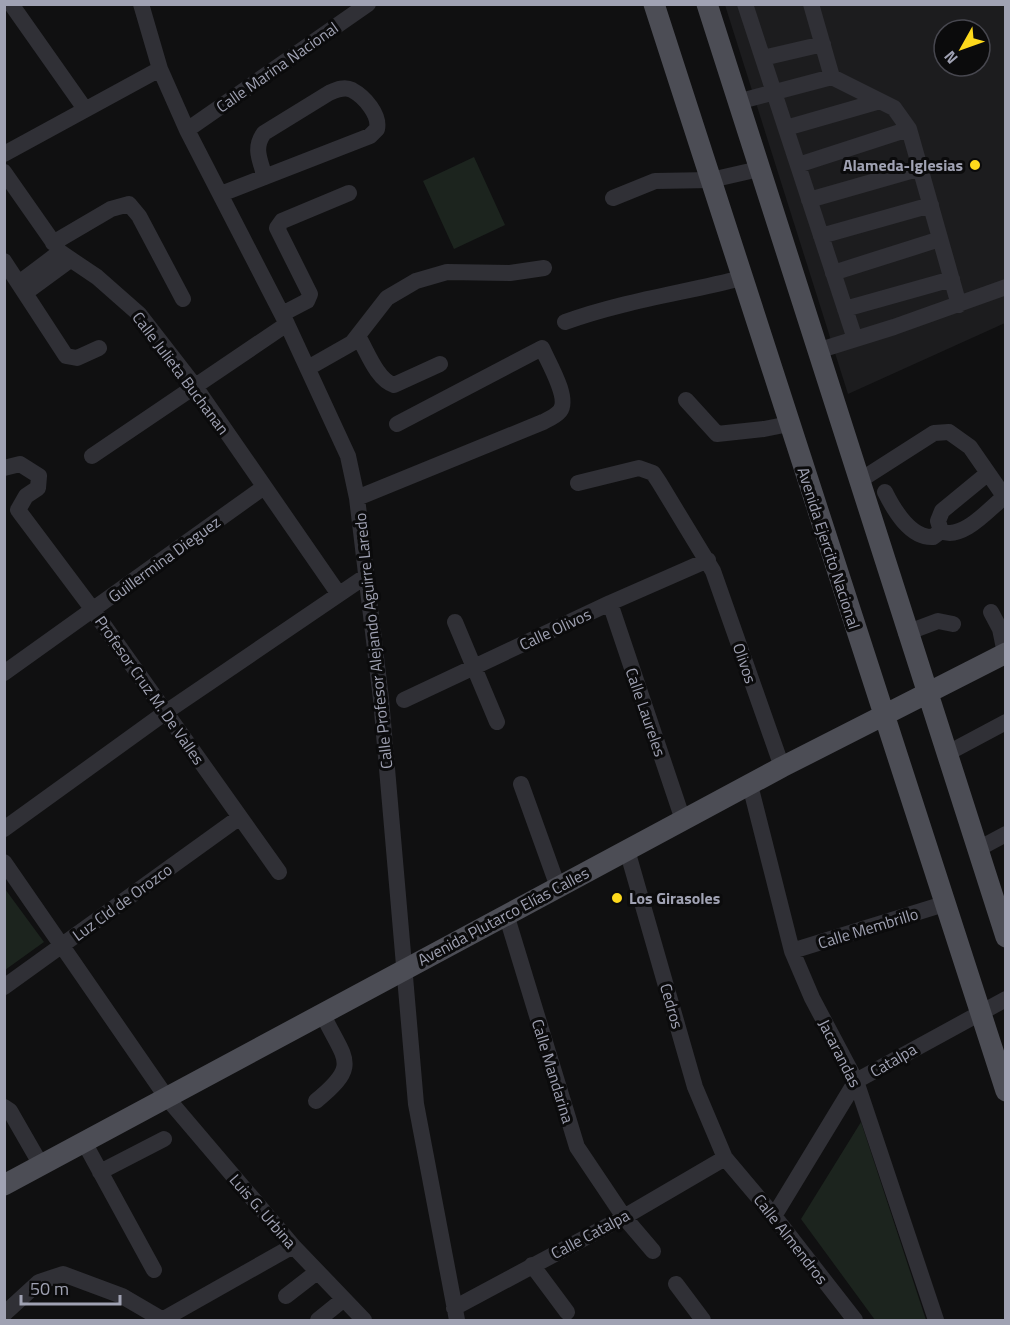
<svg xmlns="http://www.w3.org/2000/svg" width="1010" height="1325" font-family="'Titillium Web',sans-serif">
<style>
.built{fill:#1c1c1e;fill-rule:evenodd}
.green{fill:#1c241e}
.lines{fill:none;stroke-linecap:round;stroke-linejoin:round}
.minor{stroke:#303036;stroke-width:16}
.major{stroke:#4c4d55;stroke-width:21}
.poi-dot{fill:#fdd91c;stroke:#0b0b0c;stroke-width:2}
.labels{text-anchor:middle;stroke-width:6;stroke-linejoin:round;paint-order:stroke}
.street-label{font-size:16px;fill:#a0a2b3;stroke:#0b0b0c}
.poi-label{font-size:16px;font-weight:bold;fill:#a0a2b3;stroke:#0b0b0c;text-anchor:end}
</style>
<rect width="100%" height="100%" fill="#101011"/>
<path class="built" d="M 725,5 L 1005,5 L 1005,323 L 848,394 ZM 944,30 L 980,30 L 980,66 L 944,66 Z"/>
<path class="green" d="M 474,157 L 505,225 L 454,249 L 423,181 Z
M 5,889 L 44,942 L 5,970 L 4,970 Z
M 861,1122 L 926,1320 L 875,1320 L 801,1219 Z"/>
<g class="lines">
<path class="minor" d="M 11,4 L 85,109
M 141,4 L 160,69 L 187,130 L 287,324 L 348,456 L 357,498 L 381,699 L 416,1104 L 457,1320
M 745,4 L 855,339
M 811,4 L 832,77 L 894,108 L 909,129 L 959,305
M 763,58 L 823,44
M 737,102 L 832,77
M 786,128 L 880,101
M 187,130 L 368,4
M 4,154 L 160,69
M 798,165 L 909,129
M 4,172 L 60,252 L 97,277 L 139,314 L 194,385 L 338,593
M 221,194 L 370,136 L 377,129 C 380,115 365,97 352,90 C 344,86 336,90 329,93 L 264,133 C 253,148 260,160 265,177
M 613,198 L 655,181 L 711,180 L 759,169
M 809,200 L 921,168
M 821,236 L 931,205
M 53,243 L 111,209 L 129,204 L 139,216 L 183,299
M 4,261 L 66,356 L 77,358 L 99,348
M 833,273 L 940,239
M 23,280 L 60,252
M 25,293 L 70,260
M 845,309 L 952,279
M 282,314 L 307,301 L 310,294 L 277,228 L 282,221 L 349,193
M 565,322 C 623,301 683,293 742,278
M 358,336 C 367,351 377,380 394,385 L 440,364
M 817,351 L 894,327 L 1006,287
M 308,368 L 352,343 L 387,298 L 416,281 L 447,272 L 510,273 L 544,268
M 686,400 L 717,434 L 764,429 L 789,424
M 92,456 L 287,324
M 4,468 L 20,464 L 39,476 L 38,488 L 26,496 L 18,510
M 987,474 L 942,511 L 938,521 L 941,531 C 962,541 988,510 1004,497
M 859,481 L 934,433 L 949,432 L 970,447 L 1006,499
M 578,483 L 639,468 L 653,473 L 659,482 L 713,571 L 782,767
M 885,492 C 894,510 910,538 933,537 L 941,531
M 357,498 L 543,422 C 549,419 556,416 560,411 C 570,398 548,362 542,348 L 397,424
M 18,510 L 93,610 L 279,872
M 610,603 L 683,820
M 991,612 L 1000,629 L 1006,658
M 455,622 L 497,722
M 906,633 L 938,621 L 953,624
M 4,673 L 264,487
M 404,700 L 610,603 L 708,560
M 946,754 L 1006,722
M 521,784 L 558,887
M 750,785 L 792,951 L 812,998 L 856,1081 L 936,1320
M 4,829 L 166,712 L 366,576
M 978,849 L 1006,834
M 627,850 L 695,1087 L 725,1158 L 774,1216 L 855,1320
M 4,862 L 167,1098 L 293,1246 L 364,1320
M 506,914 L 577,1147 L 624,1217 L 653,1251
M 792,951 L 944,904
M 4,987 L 240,817
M 316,1101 C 361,1064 345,1061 322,1013
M 4,1107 L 10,1111 L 41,1165
M 84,1142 L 154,1270
M 100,1172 L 164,1139
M 774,1216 L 856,1081 L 1006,999
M 532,1265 L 567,1312
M 676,1284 L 703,1320
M 286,1296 L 317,1272
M 454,1308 L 624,1217 L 725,1158
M 4,1314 L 39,1282 L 63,1274 L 122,1296 L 163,1320
M 162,1320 L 293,1246
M 318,1320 L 344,1299"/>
<path class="major" d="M 654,4 L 1006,1091
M 707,4 L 1006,937
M 4,1185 L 782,767 L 1006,653"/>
</g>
<g class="poi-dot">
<circle cx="975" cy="165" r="6"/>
<circle cx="617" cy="898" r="6"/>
</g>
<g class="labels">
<g class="street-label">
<text transform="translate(277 67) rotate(-35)" y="6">Calle Marina Nacional</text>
<text transform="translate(181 373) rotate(53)" y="6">Calle Julieta Buchanan</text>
<text transform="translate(829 548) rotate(72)" y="6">Avenida Ejercito Nacional</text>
<text transform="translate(164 559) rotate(-36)" y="6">Guillermina Dieguez</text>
<text transform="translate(555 629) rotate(-25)" y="6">Calle Olivos</text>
<text transform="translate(373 641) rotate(-96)" y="6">Calle Profesor Alejando Aguirre Laredo</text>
<text transform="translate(745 663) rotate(71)" y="6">Olivos</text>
<text transform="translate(150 690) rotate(55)" y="6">Profesor Cruz M. De Valles</text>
<text transform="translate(646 712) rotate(71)" y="6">Calle Laureles</text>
<text transform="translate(122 902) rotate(-36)" y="6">Luz CId de Orozco</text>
<text transform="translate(503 916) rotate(-28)" y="6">Avenida Plutarco Elías Calles</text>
<text transform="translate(868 928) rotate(-17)" y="6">Calle Membrillo</text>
<text transform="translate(672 1006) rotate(74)" y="6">Cedros</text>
<text transform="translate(840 1053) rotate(63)" y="6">Jacarandas</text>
<text transform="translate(893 1060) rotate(-30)" y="6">Catalpa</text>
<text transform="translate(553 1071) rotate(73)" y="6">Calle Mandarina</text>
<text transform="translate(263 1211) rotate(49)" y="6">Luis G. Urbina</text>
<text transform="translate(590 1234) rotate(-28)" y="6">Calle Catalpa</text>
<text transform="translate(791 1239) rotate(52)" y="6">Calle Almendros</text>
</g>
<g class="poi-label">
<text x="963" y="171">Alameda-Iglesias</text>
<text x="629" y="904" text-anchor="start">Los Girasoles</text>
</g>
</g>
<rect width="1010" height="1325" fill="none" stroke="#a0a2b3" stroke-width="12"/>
<g transform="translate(962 48) rotate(230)"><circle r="28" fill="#0b0b0c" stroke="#47474f" stroke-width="1.5"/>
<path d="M0-4.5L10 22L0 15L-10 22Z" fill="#fdd91c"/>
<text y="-9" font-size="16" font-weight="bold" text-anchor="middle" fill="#a0a2b3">N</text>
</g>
<path d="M21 1295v9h99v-9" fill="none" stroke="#a0a2b3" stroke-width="3"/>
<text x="30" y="1295" font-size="18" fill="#a0a2b3" stroke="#0b0b0c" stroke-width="4.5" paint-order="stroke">50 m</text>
</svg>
